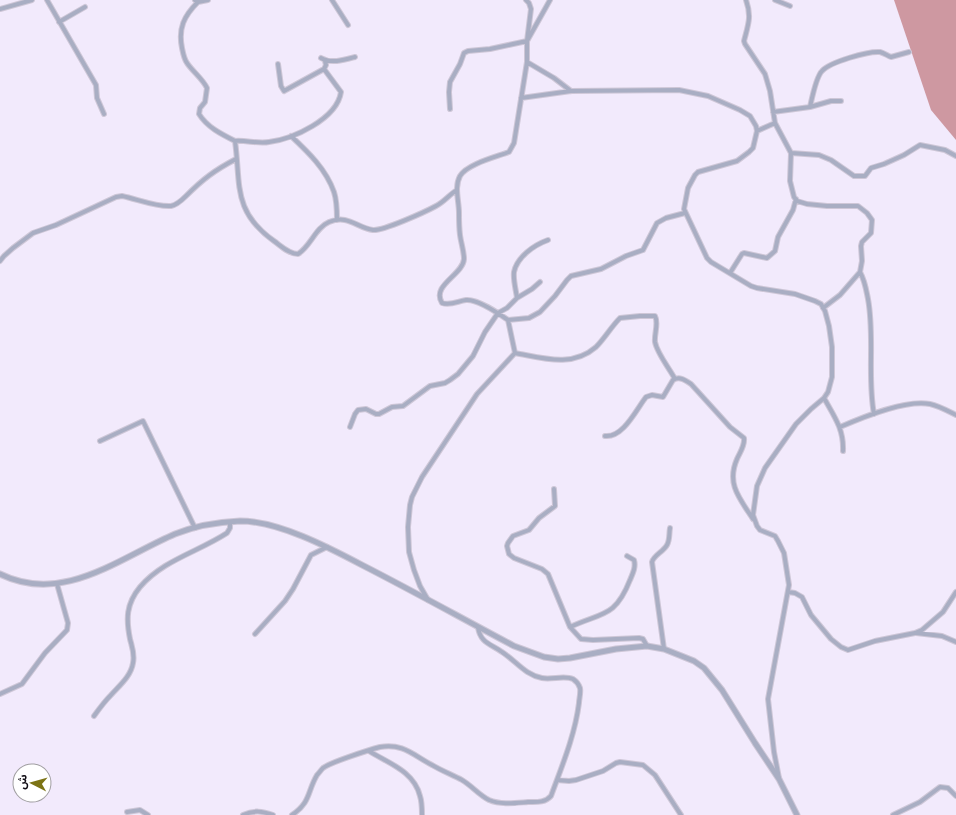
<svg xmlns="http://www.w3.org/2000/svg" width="956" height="815" font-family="'Noto Sans','Noto Sans Arabic',sans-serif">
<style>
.forest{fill:#ce98a1}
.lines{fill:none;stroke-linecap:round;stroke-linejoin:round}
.minor-casing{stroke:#cec7d7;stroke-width:6}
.tertiary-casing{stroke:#cec7d7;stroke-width:7}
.minor{stroke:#a9aec3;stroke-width:4}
.tertiary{stroke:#a9aec3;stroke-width:5}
</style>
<rect width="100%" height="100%" fill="#f2eafc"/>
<path class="forest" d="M 894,0 L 956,0 L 956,140 L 931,110 Z"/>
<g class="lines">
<defs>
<path id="minor" d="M 47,0 L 96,85 L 97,98 L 104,114
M 195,0 L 198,2 L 208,0
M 332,0 L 348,25
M 746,0 C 752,17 748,25 744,41 L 745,44 L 765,74 L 770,91 L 775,123 L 791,153 L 790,181 L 794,197 L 797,201 L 807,204 L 827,206 L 858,206 L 867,213 L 872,220 L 871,233 L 862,242 L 861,246 L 862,261 L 860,272 L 840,295 L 823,308
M 775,0 L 790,6
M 198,2 C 184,16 178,28 182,48 C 183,53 184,59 187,63 C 193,72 202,78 207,88 L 205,102 L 200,108 L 199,114 C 207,127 221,134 235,141 C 241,184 232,211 274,241 C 281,246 289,254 298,254 C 311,246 315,228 329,222 C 348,214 357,228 373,230 C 383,231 425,212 436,206 C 444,202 450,194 457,190
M 0,9 L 32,0
M 59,22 L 85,7
M 321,58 C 331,64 344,60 355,57
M 527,62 L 554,78 L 571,91
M 278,64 L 281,86 L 284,91 L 324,69
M 521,98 L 571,91 L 679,90 L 708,96 L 740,110 L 750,116 L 756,126 L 757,131 L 753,148 L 749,152 L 737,161 L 698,172 L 695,175 L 688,188 L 684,209 L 707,258 L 711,262 L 751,286 L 757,288 L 795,294 L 815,301 L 821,304 L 825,311 L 829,326 L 832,347 L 832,377 L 828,392 L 824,398 L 811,409 L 796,424 L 765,468 L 757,486 L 753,515 L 757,526 L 760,530 L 775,536 L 778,541 L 784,553 L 789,585 L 768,699 L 774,752 L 779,778
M 810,107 C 812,98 816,77 822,71 C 830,62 868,51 880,52 C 884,53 888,56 891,57 L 909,52
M 450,109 L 449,92 L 450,82 L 460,64 L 464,53 L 468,51 L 490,49 L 527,41 L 550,0
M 773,112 L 810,107 L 831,101 L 841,101
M 757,131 L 775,123
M 291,136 C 308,152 326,169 334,192 C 337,201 337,210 337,220
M 235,141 C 246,140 258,144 269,142 C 293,139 337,119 341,92 L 324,69 L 326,65 L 325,61
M 791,153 L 819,155 L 831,160 L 854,176 L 865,176 L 871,168 L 884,164 L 904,155 L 920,145 L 945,150 L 956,156
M 0,261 L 4,256 L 13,248 L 33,233 L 56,225 L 116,197 L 122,196 C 137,199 156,207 171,206 C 177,205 182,200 186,196 C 203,179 215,170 236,159
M 860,272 C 865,281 866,289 868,299 C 875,337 867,377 874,414
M 730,273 L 742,254 L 744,253 L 767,258 L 775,251 L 778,237 L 793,210 L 796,199
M 517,298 C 516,290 513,280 514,272 C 517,257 534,245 548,240
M 508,320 L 529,318 L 540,312 L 555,296 L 567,280 L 571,276 L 601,269 L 626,256 L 643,250 L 657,223 L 666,218 L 685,213
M 515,353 L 508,320 C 498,313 478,299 466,300 C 458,301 451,306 442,303 C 431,285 463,275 464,259 C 464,251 461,243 460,235 C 459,227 459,220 459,213 C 459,201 454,187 460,176 C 467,164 496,157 509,152 L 514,143 L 527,62 L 527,41 L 531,9 L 529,3 L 526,0
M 515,353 C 543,358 572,368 596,347 C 605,338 611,327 620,318 L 640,316 L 655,316 C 659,323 654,334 655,342 C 657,353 669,368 675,379
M 824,398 C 834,416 844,429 843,451
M 350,427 L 355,414 L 358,410 L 366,409 L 376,414 L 379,414 L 392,407 L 403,406 L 430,386 L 445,383 L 450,380 L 458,374 L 473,356 L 485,332 L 498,313 L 507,308 L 517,298 L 532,289 L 540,282
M 840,427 C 863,417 906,399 930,404 C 939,406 948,411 956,415
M 605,436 C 623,438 636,410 646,397 L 652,395 L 663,397 L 673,380 C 680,376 685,380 691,384 L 730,427 L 744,438 C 745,446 740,452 737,459 C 726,484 740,499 753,519
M 100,441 L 143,421 L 195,528
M 554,489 L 555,506 L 539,518 L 529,530 L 513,536 L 508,543 L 507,546 L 509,554 L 514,558 L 542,569 L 548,574 L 570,627 L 581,639 L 593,640 L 639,638 L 643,639 L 647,646
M 788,592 L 795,593 L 802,597 L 811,615 L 831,639 L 841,647 L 848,650 L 875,641 L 915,633 L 922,630 L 943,612 L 956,592
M 428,600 L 420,586 L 414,570 L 409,552 L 408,527 L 410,505 L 412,497 L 422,477 L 477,394 L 515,353
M 570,627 C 602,612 615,618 630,580 C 633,573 636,567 634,560 L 627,556
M 916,633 L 942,636 L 956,642
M 255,634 L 285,601 L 293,589 L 311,555 L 327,547
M 664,649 L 652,562 C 654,555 663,552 667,545 C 670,540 669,533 670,528
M 0,694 L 22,684 L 45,653 L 67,630 L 68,623 L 57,584
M 94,716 C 99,709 105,701 111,695 C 120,685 131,676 133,663 C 135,654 132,647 130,639 C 126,619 126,604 140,587 C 163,560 198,552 227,533 L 230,528 L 230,522
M 369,751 C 388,763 414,771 420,796 C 422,802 422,809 422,815
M 557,780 L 569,781 L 576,780 L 603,771 L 616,763 L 620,762 L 643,765 L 655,775 L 681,815
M 127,812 L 140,810 L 148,815
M 243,815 C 254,810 262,811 273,815
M 292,815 C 311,802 307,792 317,775 C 319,773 321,770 323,768 C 331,762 369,750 380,747 C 403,743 413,755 432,765 C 442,771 453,775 462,780 C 472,786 479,795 489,800 C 501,805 515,803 528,802 C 536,802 545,803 551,796 C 562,766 575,735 579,703 C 579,699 581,693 580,688 C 579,685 576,681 573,679 C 564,675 552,680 542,678 C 525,675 516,661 502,652 C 491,644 480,643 478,627
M 893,815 L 920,802 L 940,787 L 948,788 L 956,796"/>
<path id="tertiary" d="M 0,574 C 63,605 119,558 175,534 C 195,526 218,522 240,521 C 278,521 328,547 362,565 C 413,591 463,619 514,646 L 544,657 L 558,659 L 570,658 L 616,649 L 647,646 L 664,649 L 694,661 L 704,668 L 722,690 L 755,743 L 779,779 L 797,815"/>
</defs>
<use href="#minor" class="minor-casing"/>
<use href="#tertiary" class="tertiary-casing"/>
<use href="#minor" class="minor"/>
<use href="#tertiary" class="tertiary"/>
</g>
<g transform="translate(32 783) rotate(276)"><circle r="19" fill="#ffffff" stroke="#a09ea1"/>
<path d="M0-3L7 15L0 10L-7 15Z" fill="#7c7315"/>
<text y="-6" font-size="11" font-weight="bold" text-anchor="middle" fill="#110d15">ش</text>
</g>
</svg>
